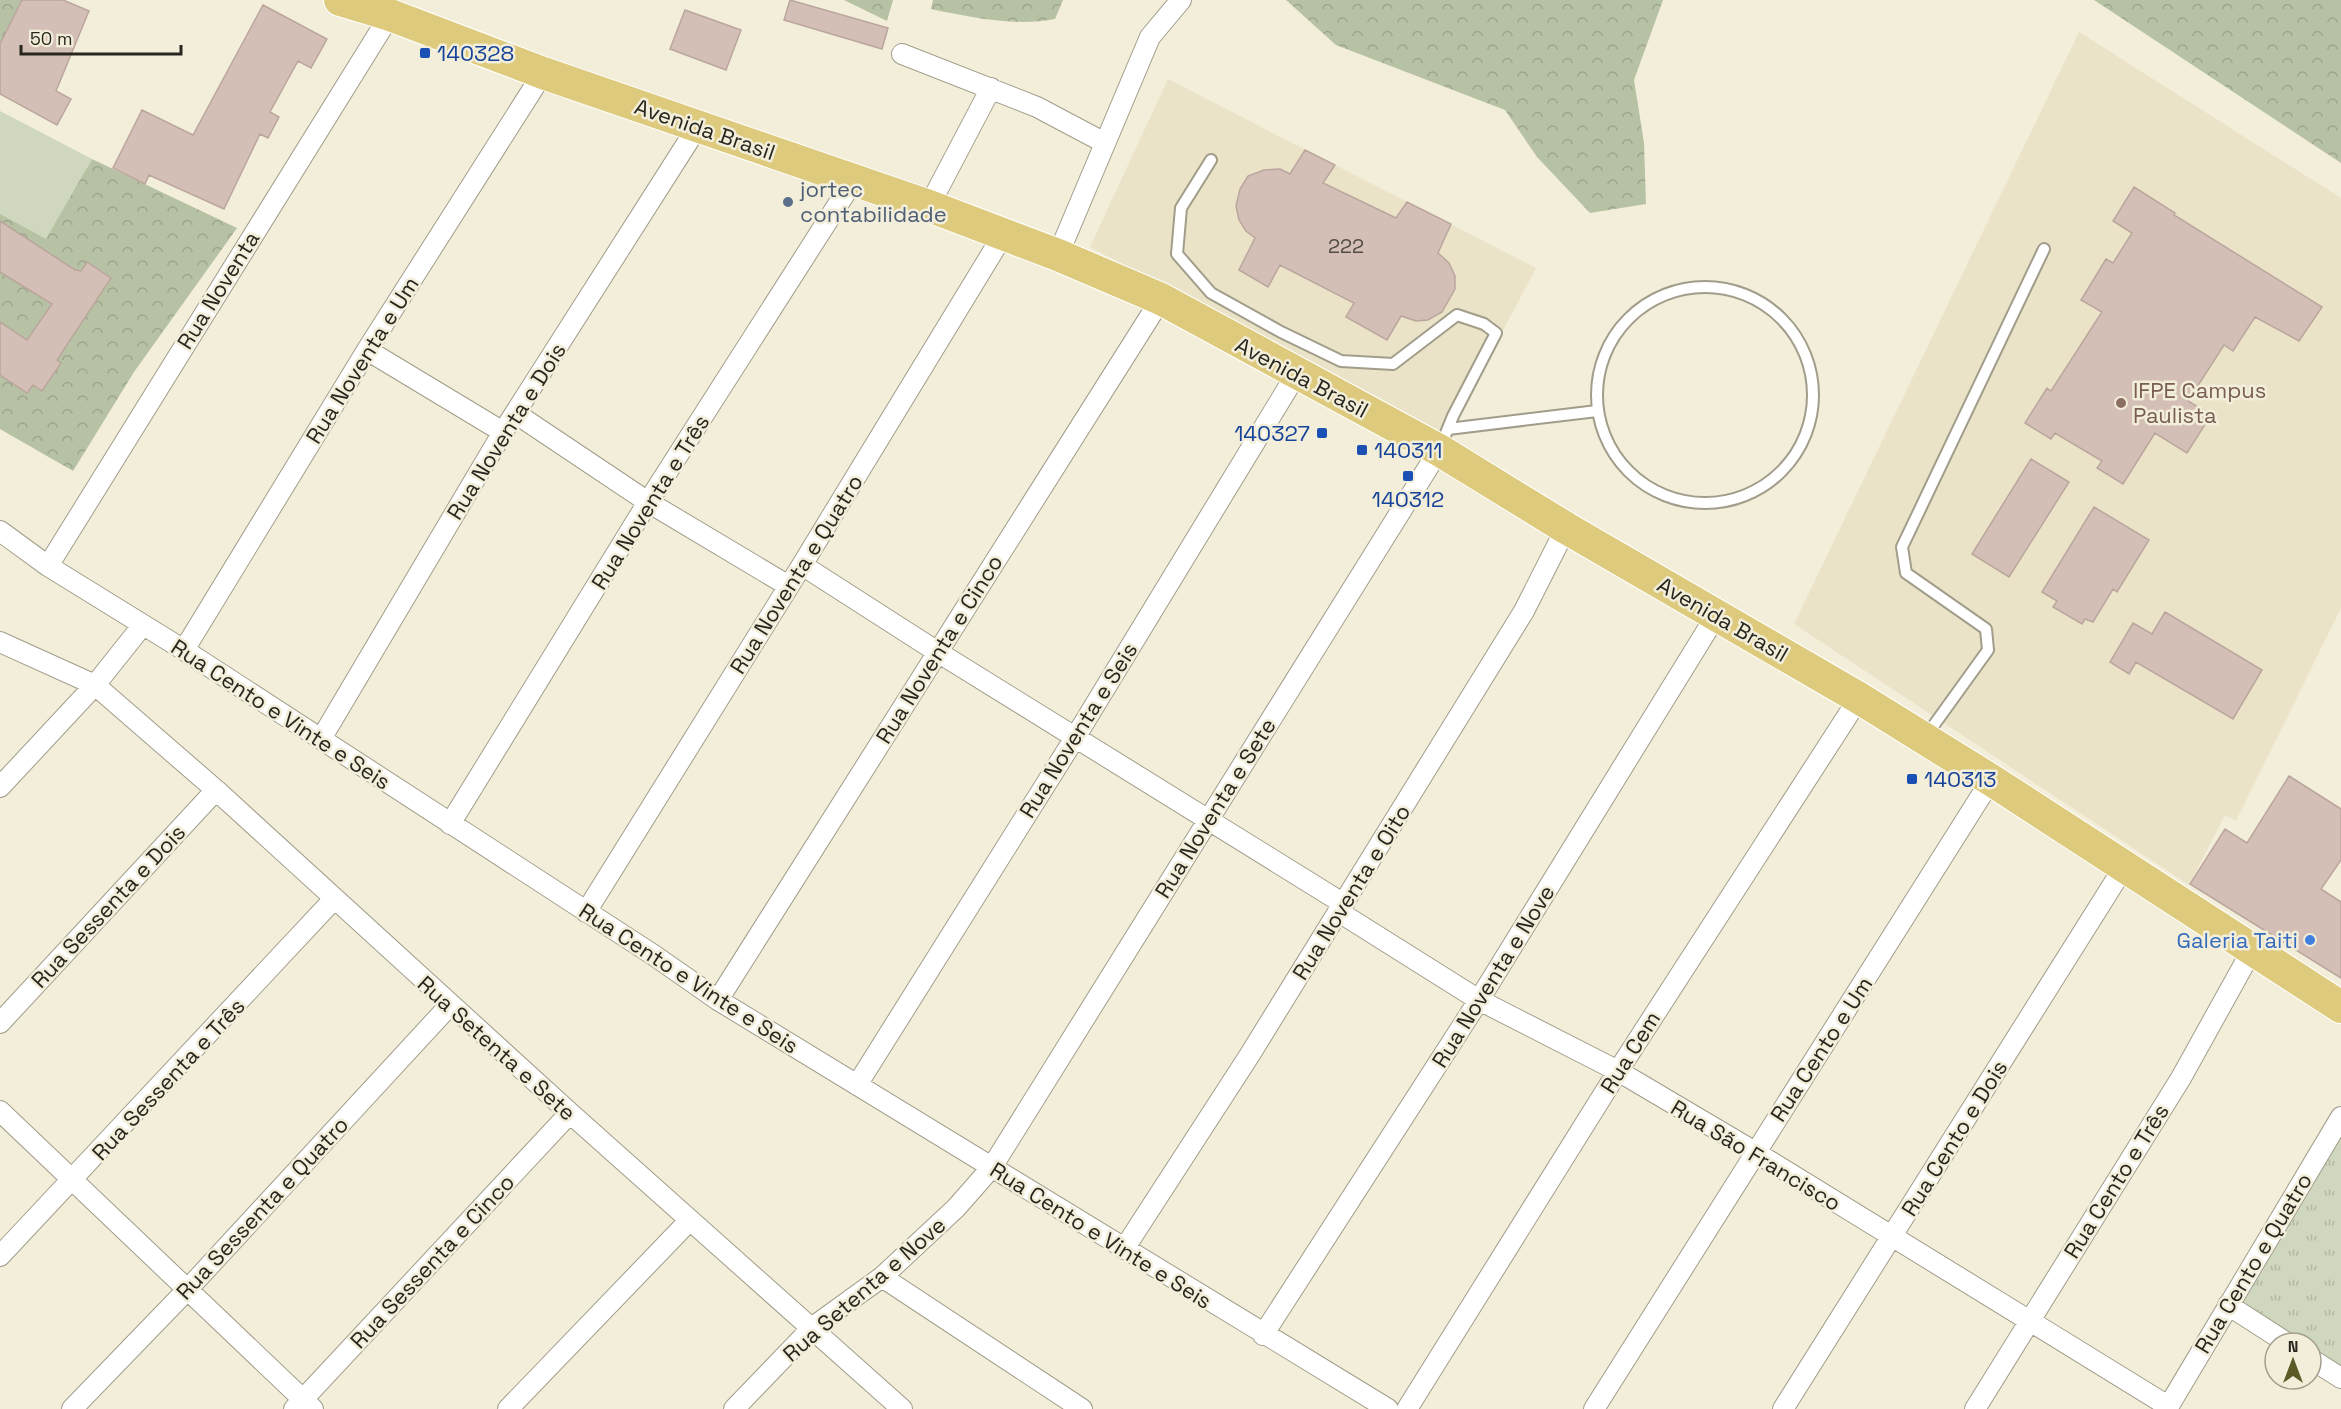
<svg xmlns="http://www.w3.org/2000/svg" width="2341" height="1409" font-family="'Space Grotesk',sans-serif">
<style>
.built{fill:#eae3c8}
.forest{fill:url(#forest-crowns)}
.park{fill:url(#park-tufts)}
.pitch{fill:#cfd8be}
.building{fill:#d4bfb6;stroke:#baa69d;stroke-width:1.5}
.lines{fill:none;stroke-linecap:round;stroke-linejoin:round}
.lane-casing{stroke:#a19d8a;stroke-width:14}
.street-casing{stroke:#a19d8a;stroke-width:22}
.primary-casing{stroke:#fff;stroke-width:34}
.lane{stroke:#fff;stroke-width:10}
.street{stroke:#fff;stroke-width:20}
.primary{stroke:#ddca7c;stroke-width:32}
.transit-dot{fill:#1a4fb4;stroke:#f3eeda;stroke-width:2}
.service-dot{fill:#5c6f8a;stroke:#f3eeda;stroke-width:2}
.education-dot{fill:#8d6e63;stroke:#f3eeda;stroke-width:2}
.shop-dot{fill:#3f7fe0;stroke:#f3eeda;stroke-width:2}
.labels{text-anchor:middle;stroke-width:5;stroke-linejoin:round;paint-order:stroke}
.number-label{font-size:20px;fill:#534d45}
.transit-label{font-size:22px;fill:#164399;stroke:#f3eeda;text-anchor:start}
.street-label{font-size:22px;fill:#28271f;stroke:#f3eeda}
.service-label{font-size:22px;fill:#4e5e75;stroke:#f3eeda;text-anchor:start}
.education-label{font-size:22px;fill:#785e54;stroke:#f3eeda;text-anchor:start}
.shop-label{font-size:22px;fill:#366cbe;stroke:#f3eeda;text-anchor:end}
</style>
<defs>
<pattern id="forest-crowns" width="20" height="18" patternUnits="userSpaceOnUse" patternTransform="scale(1.5)"><rect width="20" height="18" fill="#b7c1a3"/><path d="M2 6a3 3 0 1 1 6 0M12 15a3 3 0 1 1 6 0" fill="none" stroke="#9da68c"/></pattern>
<pattern id="park-tufts" width="24" height="20" patternUnits="userSpaceOnUse" patternTransform="scale(1.5)"><rect width="24" height="20" fill="#cfd8be"/><path d="M3 7l-1-3M5 7V3M7 7l1-3M15 17l-1-3M17 17v-4M19 17l1-3" fill="none" stroke="#b2b9a3"/></pattern>
</defs>
<rect width="100%" height="100%" fill="#f3eeda"/>
<path class="built" d="M 2079,32 L 2341,198 L 2341,608 L 2236,821 L 2225,815 L 2189,885 L 1794,624 Z
M 1168,79 L 1536,268 L 1446,438 L 1090,247 Z"/>
<path class="forest" d="M 0,0 L 22,0 L 0,44 Z
M 844,0 L 893,0 L 887,21 Z
M 933,0 L 1063,0 L 1055,19 C 1015,27 970,17 931,9 Z
M 1286,0 L 1663,0 L 1634,80 L 1644,143 L 1646,204 L 1590,213 L 1537,157 L 1505,110 L 1336,45 Z
M 2094,0 L 2341,0 L 2341,163 Z
M 92,159 L 237,228 L 134,372 L 73,471 L 0,429 L 0,184 L 87,168 Z"/>
<path class="park" d="M 2341,1132 L 2341,1369 L 2311,1349 L 2311,1343 L 2301,1343 L 2240,1303 Z"/>
<path class="pitch" d="M 0,111 L 92,159 L 46,239 L 0,214 Z"/>
<path class="building" d="M 22,0 L 63,0 L 89,11 L 56,91 L 71,99 L 57,125 L 0,94 L 0,44 Z
M 790,0 L 888,28 L 882,49 L 784,20 Z
M 263,5 L 327,39 L 311,68 L 298,61 L 270,112 L 279,117 L 268,138 L 260,134 L 224,209 L 149,175 L 145,184 L 113,168 L 142,110 L 193,135 Z
M 685,10 L 741,30 L 726,70 L 670,49 Z
M 1305,150 L 1335,165 L 1323,183 L 1396,218 L 1407,202 L 1451,224 L 1438,253 L 1449,263 L 1455,276 L 1455,289 L 1442,312 L 1428,320 L 1416,321 L 1401,316 L 1387,340 L 1346,317 L 1354,303 L 1280,265 L 1268,287 L 1239,270 L 1255,238 L 1246,231 L 1239,220 L 1236,206 L 1240,189 L 1248,176 L 1264,170 L 1280,169 L 1290,174 Z
M 2134,187 L 2175,213 L 2174,215 L 2322,307 L 2299,341 L 2255,317 L 2233,351 L 2224,345 L 2188,401 L 2211,415 L 2187,453 L 2155,433 L 2123,484 L 2097,468 L 2102,461 L 2055,433 L 2051,439 L 2025,423 L 2047,388 L 2051,391 L 2102,312 L 2081,300 L 2106,259 L 2113,263 L 2132,233 L 2113,221 Z
M 0,221 L 75,270 L 81,271 L 87,262 L 111,278 L 57,360 L 61,363 L 42,391 L 33,385 L 27,393 L 0,375 L 0,322 L 27,340 L 52,304 L 0,272 Z
M 2031,459 L 2069,482 L 2009,577 L 1972,554 Z
M 2094,507 L 2149,540 L 2117,592 L 2113,589 L 2093,622 L 2085,619 L 2082,624 L 2053,607 L 2057,601 L 2042,592 Z
M 2165,612 L 2262,670 L 2233,719 L 2136,662 L 2129,674 L 2110,662 L 2133,623 L 2152,634 Z
M 2289,776 L 2341,809 L 2341,860 L 2321,889 L 2341,902 L 2341,978 L 2190,884 L 2225,829 L 2247,843 Z"/>
<g class="lines">
<defs>
<path id="lane" d="M 1211,160 L 1181,208 L 1177,254 L 1211,293 L 1281,332 L 1341,361 L 1393,364 L 1457,315 L 1484,324 L 1496,333 L 1453,416 L 1440,448
M1597 395a108 108 0 1 1 216 0a108 108 0 1 1-216 0Z
M 1448,429 L 1597,411
M 1926,736 L 1988,650 L 1986,629 L 1906,573 L 1902,547 L 2044,249"/>
<path id="street" d="M 902,54 L 1037,107 L 1105,143
M 929,206 L 991,88
M 1058,255 L 1150,37 L 1181,0
M 367,350 L 503,432
M 515,413 L 648,502 L 787,585
M 0,531 L 48,566 L 184,650 L 655,956 L 718,1000 L 1388,1409
M 802,565 L 936,651 L 1344,904
M 48,566 L 390,15
M 0,642 L 95,685 L 216,790 L 570,1113 L 902,1409
M 184,650 L 367,350 L 543,73
M 321,739 L 503,432 L 698,126
M 0,787 L 95,685 L 142,626
M 450,824 L 648,502 L 853,181
M 586,912 L 802,565 L 1003,235
M 1339,912 L 1479,1000 L 1618,1071 L 1755,1152 L 2168,1406
M 718,1000 L 1161,299
M 0,1023 L 216,790
M 857,1085 L 1076,736 L 1297,373
M 0,1111 L 313,1409
M 1124,1249 L 1249,1056 L 1524,611 L 1566,528
M 0,1256 L 334,899
M 882,1277 L 1082,1409
M 2228,1305 L 2287,1343
M 1263,1335 L 1479,1000 L 1717,614
M 2311,1359 L 2341,1378
M 72,1409 L 187,1290 L 450,1005
M 294,1409 L 570,1113
M 508,1409 L 690,1220
M 734,1409 L 813,1327 L 882,1277 L 956,1208 L 992,1167 L 1439,450
M 1407,1409 L 1618,1071 L 1859,698
M 1594,1409 L 1991,780
M 1783,1409 L 2124,867
M 1975,1409 L 2181,1078 L 2252,950
M 2167,1409 L 2341,1117"/>
<path id="primary" d="M 340,0 L 390,15 L 543,73 L 929,206 L 1058,255 L 1161,299 L 1439,450 L 1566,528 L 1859,698 L 1991,780 L 2341,1007"/>
</defs>
<use href="#lane" class="lane-casing"/>
<use href="#street" class="street-casing"/>
<use href="#primary" class="primary-casing"/>
<use href="#lane" class="lane"/>
<use href="#street" class="street"/>
<use href="#primary" class="primary"/>
</g>
<g class="transit-dot">
<rect x="419" y="47" width="12" height="12" rx="3"/>
<rect x="1316" y="427" width="12" height="12" rx="3"/>
<rect x="1356" y="444" width="12" height="12" rx="3"/>
<rect x="1402" y="470" width="12" height="12" rx="3"/>
<rect x="1906" y="773" width="12" height="12" rx="3"/>
</g>
<circle class="service-dot" cx="788" cy="202" r="6"/>
<circle class="education-dot" cx="2121" cy="403" r="6"/>
<circle class="shop-dot" cx="2310" cy="940" r="6"/>
<g class="labels">
<g class="number-label">
<text x="1346" y="253">222</text>
</g>
<g class="transit-label">
<text x="437" y="61">140328</text>
<text x="1310" y="441" text-anchor="end">140327</text>
<text x="1374" y="458">140311</text>
<text x="1408" y="507" text-anchor="middle">140312</text>
<text x="1924" y="787">140313</text>
</g>
<g class="street-label">
<text transform="translate(705 129) rotate(19)" y="8">Avenida Brasil</text>
<text transform="translate(218 290) rotate(-58)" y="8">Rua Noventa</text>
<text transform="translate(362 360) rotate(-58)" y="8">Rua Noventa e Um</text>
<text transform="translate(1302 377) rotate(28)" y="8">Avenida Brasil</text>
<text transform="translate(506 431) rotate(-58)" y="8">Rua Noventa e Dois</text>
<text transform="translate(650 502) rotate(-58)" y="8">Rua Noventa e Três</text>
<text transform="translate(796 574) rotate(-58)" y="8">Rua Noventa e Quatro</text>
<text transform="translate(1723 619) rotate(30)" y="8">Avenida Brasil</text>
<text transform="translate(939 649) rotate(-58)" y="8">Rua Noventa e Cinco</text>
<text transform="translate(281 714) rotate(33)" y="8">Rua Cento e Vinte e Seis</text>
<text transform="translate(1078 730) rotate(-58)" y="8">Rua Noventa e Seis</text>
<text transform="translate(1215 808) rotate(-58)" y="8">Rua Noventa e Sete</text>
<text transform="translate(1351 892) rotate(-58)" y="8">Rua Noventa e Oito</text>
<text transform="translate(108 906) rotate(-47)" y="8">Rua Sessenta e Dois</text>
<text transform="translate(1493 976) rotate(-58)" y="8">Rua Noventa e Nove</text>
<text transform="translate(689 978) rotate(33)" y="8">Rua Cento e Vinte e Seis</text>
<text transform="translate(497 1048) rotate(42)" y="8">Rua Setenta e Sete</text>
<text transform="translate(1821 1049) rotate(-57)" y="8">Rua Cento e Um</text>
<text transform="translate(1630 1052) rotate(-58)" y="8">Rua Cem</text>
<text transform="translate(168 1079) rotate(-47)" y="8">Rua Sessenta e Três</text>
<text transform="translate(1954 1138) rotate(-58)" y="8">Rua Cento e Dois</text>
<text transform="translate(1756 1155) rotate(31)" y="8">Rua São Francisco</text>
<text transform="translate(2116 1181) rotate(-58)" y="8">Rua Cento e Três</text>
<text transform="translate(262 1208) rotate(-47)" y="8">Rua Sessenta e Quatro</text>
<text transform="translate(1101 1235) rotate(32)" y="8">Rua Cento e Vinte e Seis</text>
<text transform="translate(432 1261) rotate(-47)" y="8">Rua Sessenta e Cinco</text>
<text transform="translate(2253 1263) rotate(-59)" y="8">Rua Cento e Quatro</text>
<text transform="translate(864 1289) rotate(-41)" y="8">Rua Setenta e Nove</text>
</g>
<g class="service-label">
<text x="800" y="197">jortec<tspan x="800" dy="25">contabilidade</tspan></text>
</g>
<g class="education-label">
<text x="2133" y="398">IFPE Campus<tspan x="2133" dy="25">Paulista</tspan></text>
</g>
<g class="shop-label">
<text x="2298" y="948">Galeria Taiti</text>
</g>
</g>
<g transform="translate(2293 1361)"><circle r="28" fill="#f3eeda" stroke="#a29e8f" stroke-width="1.5"/>
<path d="M0-4.5L10 22L0 15L-10 22Z" fill="#5b5a26"/>
<text y="-9" font-size="16" font-weight="bold" text-anchor="middle" fill="#28271f">N</text>
</g>
<path d="M21 45v9h160v-9" fill="none" stroke="#28271f" stroke-width="3"/>
<text x="30" y="45" font-size="18" fill="#28271f" stroke="#f3eeda" stroke-width="4.5" paint-order="stroke">50 m</text>
</svg>
